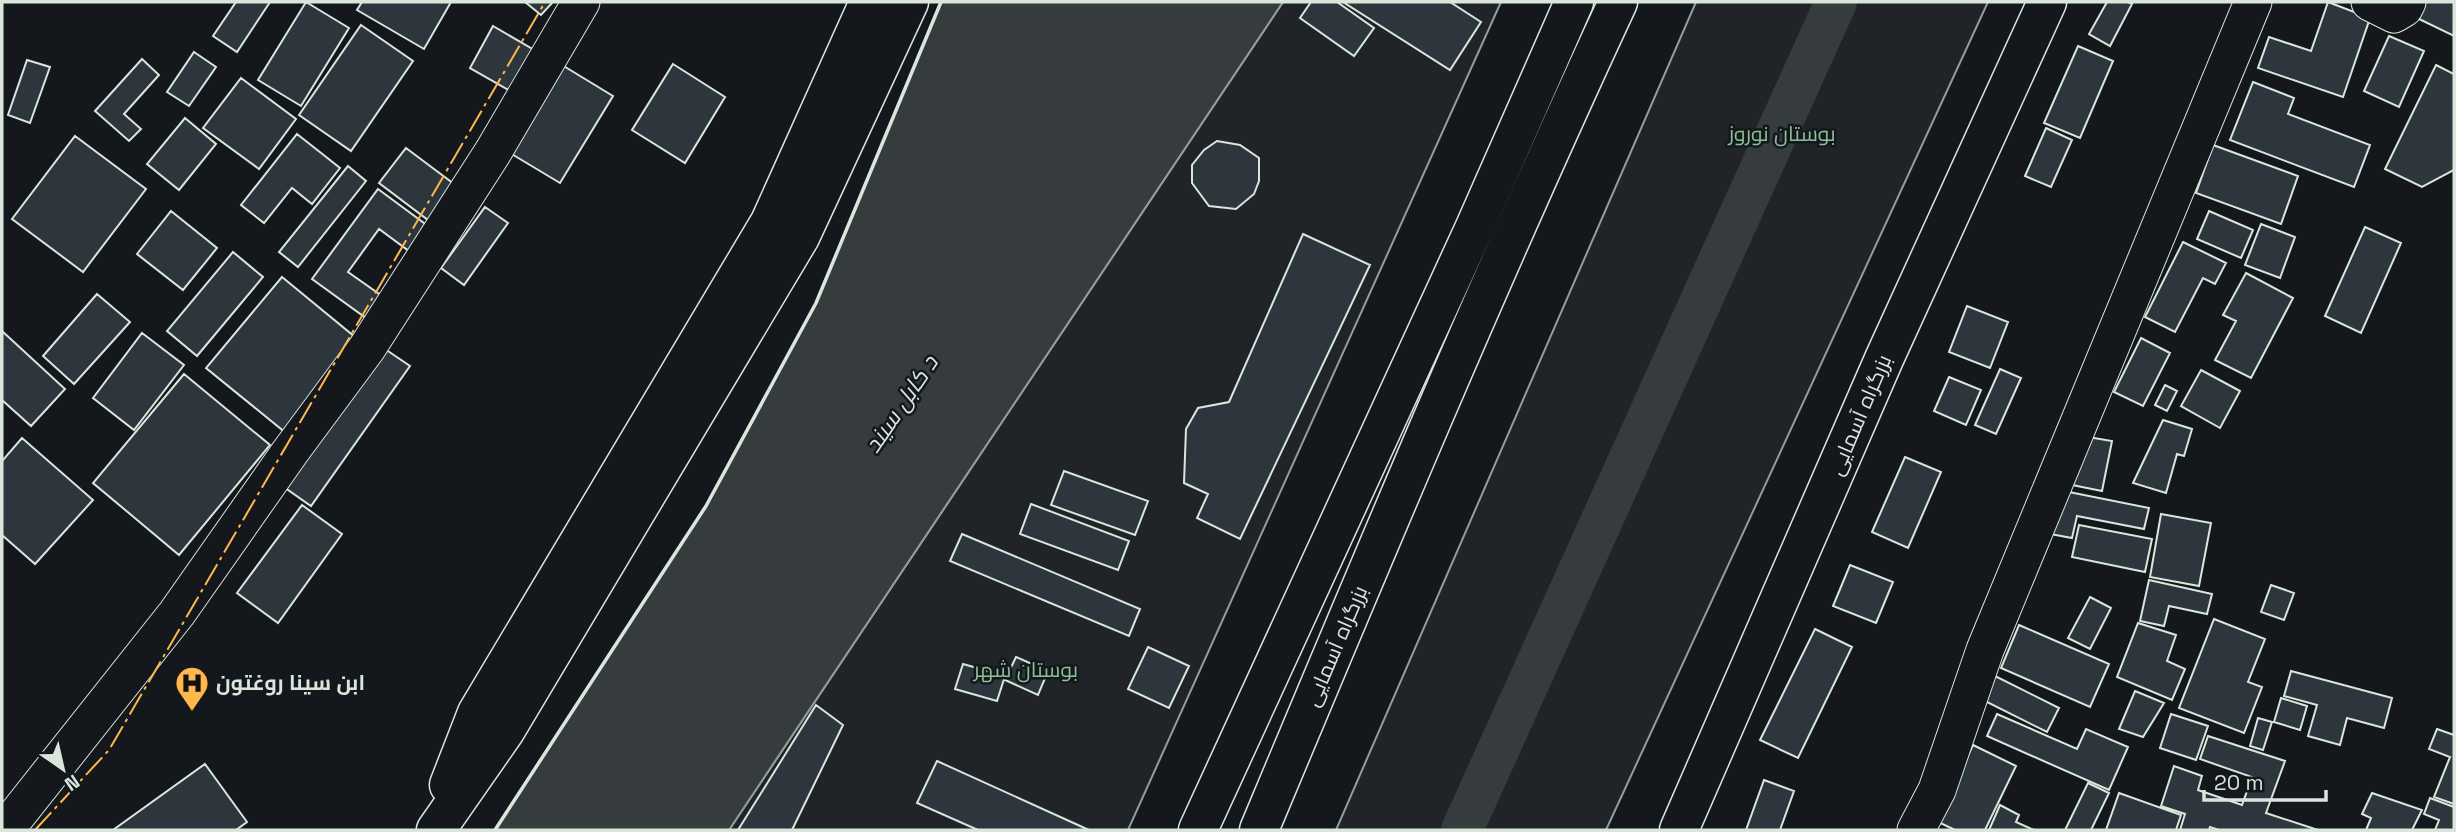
<svg xmlns="http://www.w3.org/2000/svg" width="2456" height="832" font-family="'Space Grotesk',Cairo,sans-serif">
<style>
.green{fill:#202428;stroke:#939e99;stroke-width:2}
.water{fill:#363b3e;stroke:#939e99;stroke-width:2}
.lines{fill:none;stroke-linecap:round;stroke-linejoin:round}
.canal{stroke:#363b3e;stroke-width:42}
.building{fill:#2c363c;stroke:#d8e6dc;stroke-width:2}
.street-casing{stroke:#d8e6dc;stroke-width:39}
.secondary-casing{stroke:#d8e6dc;stroke-width:41}
.highway-casing{stroke:#d8e6dc;stroke-width:41}
.street{stroke:#14181c;stroke-width:37}
.secondary{stroke:#14181c;stroke-width:38}
.highway{stroke:#14181c;stroke-width:38}
.wall{stroke:#d8e6dc;stroke-width:3.5}
.power{stroke:#ffb74d;stroke-width:2;stroke-dasharray:24 5 3.5 5;stroke-linecap:butt}
.labels{text-anchor:middle;stroke-width:5;stroke-linejoin:round;paint-order:stroke}
.park-label{font-size:21px;fill:#8ac095;stroke:#14181c}
.street-label{font-size:21px;fill:#d8e6dc;stroke:#14181c}
.poi-label{font-size:21px;font-weight:bold;fill:#d8e6dc;stroke:#14181c;text-anchor:start}
.water-label{font-size:23px;font-style:italic;fill:#d8e6dc;stroke:#14181c}
</style>
<rect width="100%" height="100%" fill="#14181c"/>
<path class="green" d="M 1283,2 L 1501,2 L 1128,830 L 729,830 Z
M 1696,2 L 1988,2 L 1606,830 L 1336,830 Z"/>
<path class="water" d="M 941,2 L 1283,2 L 729,830 L 495,830 L 706,506 L 816,303 Z"/>
<g class="lines">
<path class="canal" d="M 1462,830 L 1836,2"/>
</g>
<path class="building" d="M 236,2 L 270,2 L 237,52 L 213,36 Z
M 306,2 L 349,28 L 301,106 L 258,80 Z
M 362,2 L 451,2 L 424,49 L 357,10 Z
M 525,2 L 553,2 L 541,15 Z
M 1311,2 L 1337,2 L 1374,28 L 1354,56 L 1300,18 Z
M 1343,2 L 1450,2 L 1481,22 L 1450,70 Z
M 2107,2 L 2128,2 L 2132,4 L 2110,46 L 2089,34 Z
M 2328,2 L 2370,18 L 2343,97 L 2258,68 L 2269,37 L 2311,51 Z
M 2425,2 L 2454,2 L 2454,36 L 2417,18 Z
M 361,25 L 413,61 L 351,151 L 299,115 Z
M 493,26 L 536,51 L 512,92 L 470,68 Z
M 2389,36 L 2424,51 L 2399,107 L 2364,91 Z
M 2078,46 L 2113,61 L 2080,138 L 2044,123 Z
M 194,52 L 216,67 L 189,106 L 167,92 Z
M 142,59 L 159,75 L 124,114 L 141,129 L 129,141 L 95,111 Z
M 27,60 L 50,67 L 30,123 L 8,115 Z
M 673,64 L 725,97 L 685,163 L 632,130 Z
M 562,65 L 613,96 L 560,183 L 510,153 Z
M 2436,65 L 2454,74 L 2454,170 L 2422,187 L 2385,169 Z
M 241,78 L 296,119 L 259,169 L 203,128 Z
M 2253,82 L 2294,98 L 2288,114 L 2370,145 L 2354,187 L 2230,140 Z
M 185,118 L 216,144 L 179,190 L 147,164 Z
M 2046,128 L 2072,140 L 2051,187 L 2025,176 Z
M 297,134 L 340,168 L 312,204 L 292,188 L 264,223 L 241,205 Z
M 75,136 L 146,189 L 83,272 L 12,219 Z
M 1217,141 L 1240,145 L 1259,158 L 1259,181 L 1254,194 L 1236,209 L 1209,206 L 1192,183 L 1192,165 L 1204,150 Z
M 2213,145 L 2298,176 L 2281,224 L 2196,193 Z
M 406,148 L 458,187 L 432,223 L 379,183 Z
M 348,166 L 366,181 L 298,267 L 279,252 Z
M 378,189 L 432,229 L 413,254 L 379,229 L 348,272 L 382,296 L 366,318 L 312,279 Z
M 485,207 L 508,223 L 464,285 L 441,268 Z
M 171,211 L 217,248 L 183,290 L 137,254 Z
M 2209,211 L 2253,230 L 2241,258 L 2197,239 Z
M 2261,224 L 2295,237 L 2280,278 L 2245,265 Z
M 2365,227 L 2401,243 L 2361,333 L 2325,316 Z
M 1303,234 L 1370,265 L 1240,539 L 1197,518 L 1208,494 L 1184,483 L 1186,429 L 1198,408 L 1229,402 Z
M 2183,242 L 2226,263 L 2215,284 L 2203,278 L 2175,332 L 2145,317 Z
M 233,252 L 263,277 L 197,356 L 167,331 Z
M 2246,273 L 2293,298 L 2251,378 L 2215,360 L 2236,321 L 2223,315 Z
M 282,277 L 361,342 L 286,433 L 206,368 Z
M 97,294 L 130,322 L 74,384 L 43,356 Z
M 1967,306 L 2008,322 L 1990,368 L 1949,352 Z
M 2,331 L 65,389 L 31,426 L 2,400 Z
M 142,333 L 184,365 L 134,430 L 93,398 Z
M 2141,338 L 2170,353 L 2143,406 L 2114,392 Z
M 379,345 L 410,366 L 311,506 L 281,485 Z
M 2000,369 L 2021,378 L 1996,434 L 1975,425 Z
M 2201,370 L 2240,391 L 2220,428 L 2181,406 Z
M 184,374 L 270,445 L 179,555 L 93,483 Z
M 1949,377 L 1981,390 L 1966,425 L 1934,411 Z
M 2165,385 L 2177,391 L 2167,411 L 2155,405 Z
M 2163,420 L 2192,429 L 2184,456 L 2177,454 L 2166,493 L 2133,483 Z
M 2082,436 L 2112,441 L 2102,491 L 2072,485 Z
M 22,438 L 93,500 L 35,564 L 2,535 L 2,461 Z
M 1905,457 L 1941,472 L 1908,548 L 1872,532 Z
M 1064,471 L 1148,501 L 1135,535 L 1051,505 Z
M 2054,489 L 2149,508 L 2144,529 L 2077,516 L 2072,538 L 2045,533 Z
M 1031,504 L 1129,541 L 1118,570 L 1020,534 Z
M 302,505 L 342,534 L 278,623 L 237,593 Z
M 2161,514 L 2211,523 L 2199,586 L 2150,577 Z
M 2079,525 L 2152,539 L 2145,572 L 2072,557 Z
M 962,534 L 1140,609 L 1129,636 L 950,561 Z
M 1850,565 L 1893,582 L 1876,623 L 1833,606 Z
M 2149,580 L 2212,594 L 2207,614 L 2169,606 L 2164,626 L 2140,621 Z
M 2271,585 L 2294,593 L 2284,620 L 2261,612 Z
M 2090,597 L 2111,608 L 2090,649 L 2068,638 Z
M 2214,619 L 2265,639 L 2248,682 L 2262,687 L 2244,733 L 2179,708 Z
M 2138,623 L 2176,635 L 2167,661 L 2185,669 L 2172,700 L 2117,677 Z
M 2019,625 L 2109,664 L 2090,707 L 2001,668 Z
M 1815,629 L 1852,647 L 1798,758 L 1760,740 Z
M 1148,647 L 1189,666 L 1169,708 L 1128,689 Z
M 1016,657 L 1048,671 L 1038,695 L 1005,680 Z
M 963,664 L 1005,676 L 997,701 L 955,689 Z
M 2291,671 L 2392,698 L 2384,728 L 2347,718 L 2340,745 L 2308,736 L 2317,705 L 2284,696 Z
M 1987,672 L 2059,708 L 2047,732 L 1975,696 Z
M 2135,691 L 2164,703 L 2143,737 L 2119,729 Z
M 2281,698 L 2307,706 L 2300,730 L 2274,722 Z
M 816,705 L 843,725 L 792,830 L 738,830 Z
M 1997,714 L 2077,749 L 2086,729 L 2128,747 L 2109,790 L 1987,736 Z
M 2171,714 L 2208,726 L 2196,760 L 2160,748 Z
M 2258,718 L 2272,722 L 2263,750 L 2250,746 Z
M 2437,729 L 2454,735 L 2454,804 L 2434,797 L 2450,757 L 2429,749 Z
M 2208,736 L 2285,761 L 2266,813 L 2318,830 L 2219,830 L 2210,827 L 2209,830 L 2180,830 L 2185,814 L 2161,806 L 2174,766 L 2202,776 L 2198,790 L 2242,805 L 2252,777 L 2200,759 Z
M 1973,745 L 2016,766 L 1985,830 L 1955,830 L 1936,821 Z
M 937,761 L 1089,830 L 978,830 L 917,803 Z
M 205,764 L 247,822 L 236,830 L 113,830 Z
M 1764,780 L 1794,791 L 1780,830 L 1746,830 Z
M 2088,783 L 2109,793 L 2091,830 L 2065,830 Z
M 2119,793 L 2181,815 L 2176,830 L 2106,830 Z
M 2372,793 L 2422,810 L 2412,830 L 2366,830 L 2371,818 L 2362,814 Z
M 2430,798 L 2454,807 L 2454,830 L 2435,830 L 2439,820 L 2424,814 Z
M 2000,805 L 2019,815 L 2016,822 L 2034,830 L 1989,830 Z"/>
<g class="lines">
<defs>
<path id="street" d="M 2370,2 L 2394,14 L 2404,8 L 2407,2
M 5,830 L 177,613 L 290,452 L 367,348 L 493,152 L 581,2
M 1916,830 L 1937,790 L 1985,650 L 2253,2"/>
<path id="secondary" d="M 449,785 L 477,713 L 770,222 L 869,2
M 436,830 L 505,731 L 800,237 L 909,2
M 1198,830 L 1475,227 L 1574,2"/>
<path id="highway" d="M 1259,830 C 1375,553 1491,275 1618,2
M 1679,830 L 1884,359 L 2047,2"/>
</defs>
<use href="#street" class="street-casing"/>
<use href="#secondary" class="secondary-casing"/>
<use href="#highway" class="highway-casing"/>
<use href="#street" class="street"/>
<use href="#secondary" class="secondary"/>
<use href="#highway" class="highway"/>
<path class="wall" d="M 495,830 L 706,506 L 816,303 L 941,2"/>
<path class="power" d="M 35,830 L 109,750 L 545,2"/>
</g>
<defs>
<symbol id="hospital-pin" viewBox="-11 -11 22 30"><path d="M0 17L-7.5 6A9.5 9.5 0 1 1 7.5 6Z" fill="#ffb74d" stroke="#14181c"/><path d="M-5-5h3v3.5h4V-5h3V5h-3V1.5h-4V5h-3Z" fill="#111"/></symbol>
</defs>
<g fill-rule="evenodd">
<use href="#hospital-pin" x="173" y="664" width="38" height="52"/>
</g>
<g class="labels">
<g class="park-label">
<text x="1782" y="141">بوستان نوروز</text>
<text x="1026" y="677">بوستان شهر</text>
</g>
<g class="street-label">
<text transform="translate(1860 415) rotate(-67)" y="7">بزرگراه آسمایی</text>
<text transform="translate(1336 646) rotate(-67)" y="7">بزرگراه آسمایی</text>
</g>
<g class="poi-label">
<text x="216" y="690">ابن سینا روغتون</text>
</g>
<g class="water-label">
<text transform="translate(901 404) rotate(-56)" y="8">د کابل سيند</text>
</g>
</g>
<rect width="2456" height="832" fill="none" stroke="#d8e6dc" stroke-width="7"/>
<g transform="translate(63 769) rotate(146)" stroke="#14181c" stroke-width="5" paint-order="stroke">
<path d="M0-5L12 26L0 18L-12 26Z" fill="#d8e6dc"/>
<text y="-10" font-size="19" font-weight="bold" text-anchor="middle" fill="#d8e6dc">N</text>
</g>
<path d="M2204 790v10h122v-10" fill="none" stroke="#d8e6dc" stroke-width="3.5"/>
<text x="2214" y="790" font-size="21" fill="#d8e6dc" stroke="#14181c" stroke-width="5" paint-order="stroke">20 m</text>
</svg>
